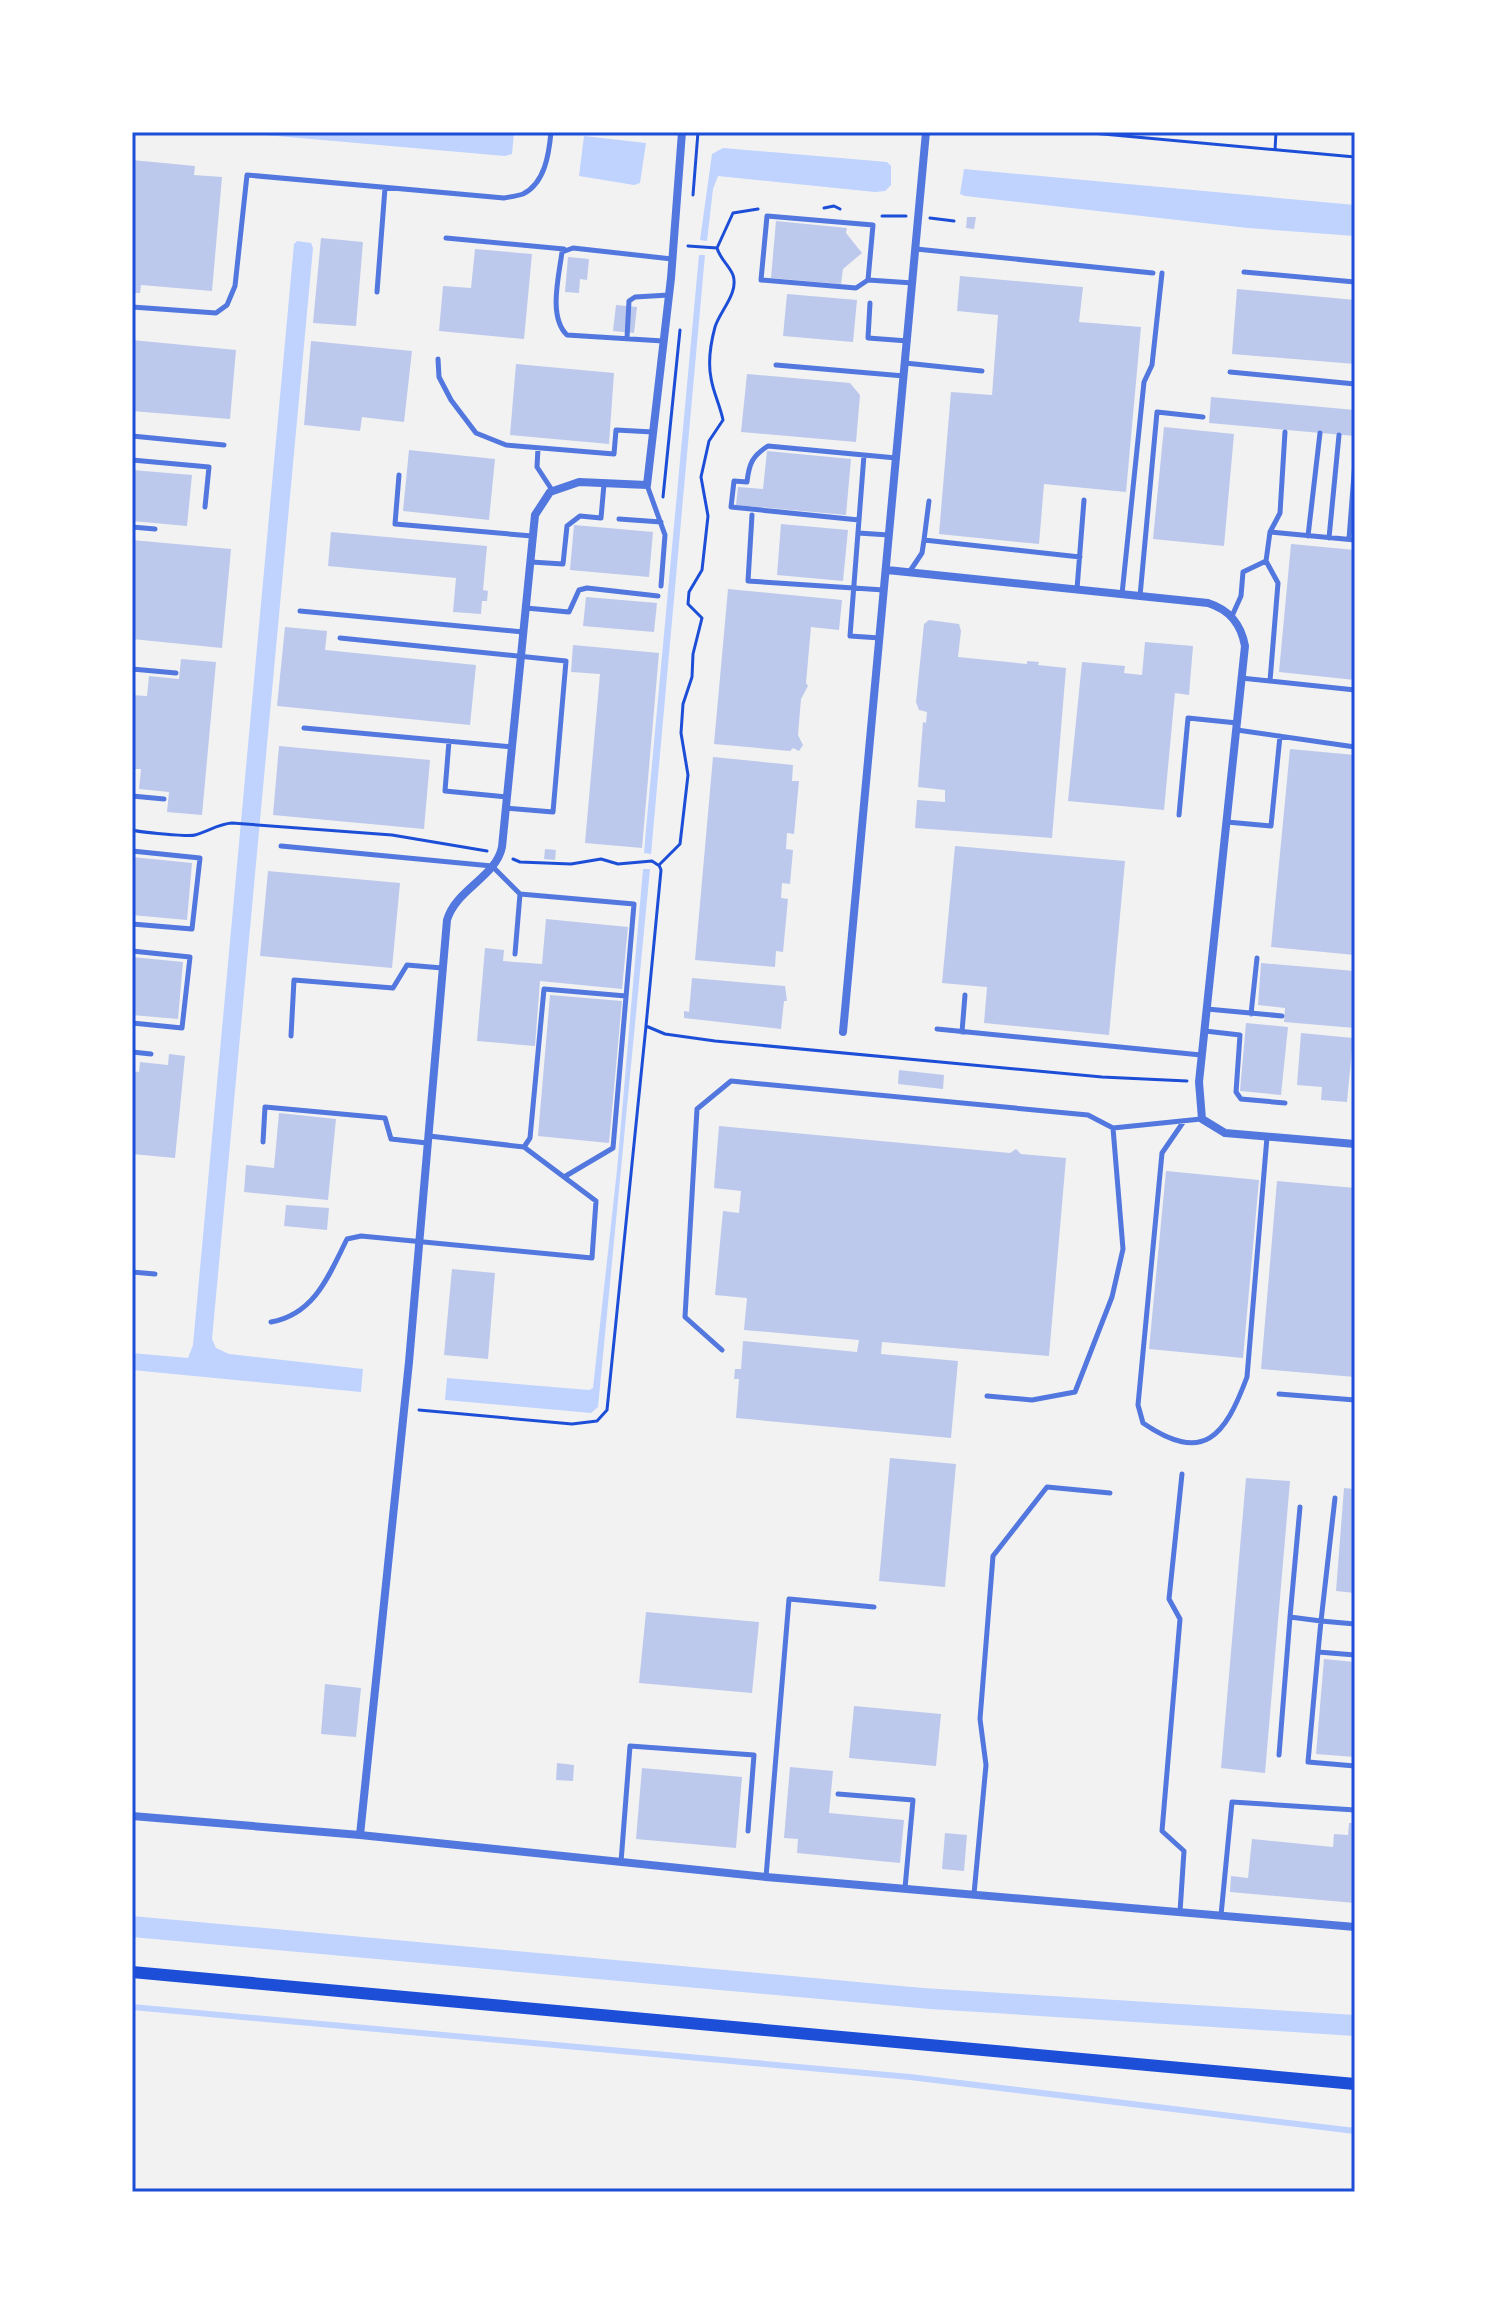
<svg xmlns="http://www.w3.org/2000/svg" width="1487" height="2324" font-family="Poppins,sans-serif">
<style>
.water{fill:#bfd3fe}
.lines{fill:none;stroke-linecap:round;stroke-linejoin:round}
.stream{stroke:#bfd3fe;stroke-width:6}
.building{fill:#bdc9ec}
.path{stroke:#1d4ed8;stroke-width:3}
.service{stroke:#5277de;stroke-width:5}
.minor{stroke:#5277de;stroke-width:8}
.secondary{stroke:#1d4ed8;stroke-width:12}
.neatline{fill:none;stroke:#1d4ed8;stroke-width:3}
</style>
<rect width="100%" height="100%" fill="#f2f2f2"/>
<path class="water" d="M 232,132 L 514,132 L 512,154 L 505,156 Z
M 584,136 L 646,143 L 640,183 L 634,185 L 579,176 Z
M 723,148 L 887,162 L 891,166 L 891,185 L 885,191 L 875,192 L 718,176 L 713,189 L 707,241 L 700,240 L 712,154 Z
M 964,169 L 1355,205 L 1355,236 L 1248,228 L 965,196 L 960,194 Z
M 297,241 L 311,243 L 313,248 L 212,1339 L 216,1348 L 229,1354 L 363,1369 L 361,1392 L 132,1370 L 132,1353 L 188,1358 L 193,1345 L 294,244 Z
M 699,255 L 705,255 L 651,854 L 644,853 L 646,829 Z
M 643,869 L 650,869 L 598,1407 L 591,1413 L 445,1400 L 447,1378 L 589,1390 L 593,1388 L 617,1170 Z
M 132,1916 L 923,1988 L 1355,2015 L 1355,2036 L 930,2009 L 132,1937 Z"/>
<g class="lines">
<path class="stream" d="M 132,2007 L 910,2077 L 1355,2131"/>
</g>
<path class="building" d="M 132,160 L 195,166 L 194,175 L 222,177 L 212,291 L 141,285 L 140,293 L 132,293 Z
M 967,217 L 976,217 L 974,229 L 966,228 Z
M 776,221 L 847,228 L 846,233 L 862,253 L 843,269 L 841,284 L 771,278 Z
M 321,238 L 363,242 L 356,326 L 313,323 Z
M 475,249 L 532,254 L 524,339 L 439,331 L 443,286 L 471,288 Z
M 568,257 L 589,259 L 587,280 L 580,279 L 579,293 L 565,292 Z
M 960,276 L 1083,287 L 1079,322 L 1141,327 L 1126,492 L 1044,484 L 1039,544 L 939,534 L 951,392 L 992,395 L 998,315 L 957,311 Z
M 1237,289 L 1355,300 L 1355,364 L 1232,354 Z
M 787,294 L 857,300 L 853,342 L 783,336 Z
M 616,305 L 637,307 L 634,333 L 613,331 Z
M 132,340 L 236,350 L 230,419 L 132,411 Z
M 311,341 L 412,351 L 404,422 L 362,417 L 360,431 L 304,425 Z
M 516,364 L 614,373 L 609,444 L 510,435 Z
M 747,374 L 850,383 L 860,395 L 856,442 L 741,432 Z
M 1211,397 L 1355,410 L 1355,436 L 1209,423 Z
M 1164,427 L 1234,434 L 1224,546 L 1153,539 Z
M 409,450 L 495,459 L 489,520 L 403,511 Z
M 767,451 L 851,459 L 846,515 L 736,505 L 738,487 L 763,489 Z
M 132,470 L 192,475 L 187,526 L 132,521 Z
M 781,524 L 848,530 L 843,581 L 777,575 Z
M 574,525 L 653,532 L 649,577 L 570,570 Z
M 331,532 L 487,546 L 483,590 L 488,591 L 487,601 L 482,601 L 481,614 L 453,612 L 456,578 L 328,566 Z
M 132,540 L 231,549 L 222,648 L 132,639 Z
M 1291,544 L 1355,550 L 1355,680 L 1279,672 Z
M 728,589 L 842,600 L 839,630 L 811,627 L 806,683 L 808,686 L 801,699 L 798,735 L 803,745 L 799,751 L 793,748 L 790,751 L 714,744 Z
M 586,597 L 657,603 L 654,632 L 583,626 Z
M 929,620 L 959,624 L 961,631 L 958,657 L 1027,664 L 1027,661 L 1039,662 L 1038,665 L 1066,668 L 1052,838 L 915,828 L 917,800 L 945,802 L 945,790 L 918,787 L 923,722 L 926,723 L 927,712 L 919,710 L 916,702 L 924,624 Z
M 285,627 L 327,631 L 325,650 L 476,665 L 470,725 L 277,706 Z
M 1145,642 L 1193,646 L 1189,695 L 1175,693 L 1164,810 L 1068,801 L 1082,662 L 1125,666 L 1124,673 L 1142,675 Z
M 573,645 L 659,653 L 642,848 L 585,843 L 600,674 L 571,672 Z
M 181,659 L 216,662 L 202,815 L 167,812 L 169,792 L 139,789 L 141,769 L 132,769 L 132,695 L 147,696 L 149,676 L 179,679 Z
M 279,746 L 430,760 L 424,829 L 273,815 Z
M 1290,749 L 1355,755 L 1355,955 L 1271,947 Z
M 713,757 L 793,765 L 792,781 L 799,781 L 794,834 L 787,833 L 786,849 L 793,850 L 790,884 L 782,883 L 781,898 L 788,899 L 783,952 L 776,951 L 775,967 L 695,960 Z
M 955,846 L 1125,861 L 1109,1035 L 984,1023 L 987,987 L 942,983 Z
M 545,849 L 556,850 L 555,860 L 544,859 Z
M 132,857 L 192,863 L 187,920 L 132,915 Z
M 268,871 L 400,883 L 392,968 L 260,956 Z
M 546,919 L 628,927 L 622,989 L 540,981 L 535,1046 L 477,1041 L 485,948 L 504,950 L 503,961 L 542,964 Z
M 132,957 L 183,962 L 178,1019 L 132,1015 Z
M 1261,963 L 1355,971 L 1355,1028 L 1284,1022 L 1285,1008 L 1258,1005 Z
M 692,978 L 785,986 L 787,1001 L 784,1001 L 781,1029 L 684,1018 L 684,1011 L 689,1012 Z
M 550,995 L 622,1001 L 609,1143 L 538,1136 Z
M 1246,1023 L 1288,1027 L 1281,1095 L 1240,1091 Z
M 1301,1033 L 1353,1038 L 1347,1102 L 1321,1100 L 1322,1087 L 1297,1085 Z
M 169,1054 L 185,1056 L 175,1158 L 132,1154 L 132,1071 L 139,1072 L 140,1062 L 168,1065 Z
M 899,1070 L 944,1075 L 943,1089 L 898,1084 Z
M 279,1113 L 336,1119 L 328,1200 L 244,1192 L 246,1165 L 274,1168 Z
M 719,1126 L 1010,1153 L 1016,1149 L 1021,1154 L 1066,1158 L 1049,1356 L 882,1342 L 881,1354 L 958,1361 L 951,1438 L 736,1418 L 739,1379 L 734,1379 L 735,1369 L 741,1369 L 743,1341 L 857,1352 L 859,1340 L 744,1330 L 747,1298 L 715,1295 L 723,1211 L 739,1213 L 741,1191 L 714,1188 Z
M 1166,1171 L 1259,1180 L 1243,1358 L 1149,1349 Z
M 1277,1181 L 1355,1188 L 1355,1377 L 1261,1369 Z
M 286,1205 L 329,1208 L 327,1230 L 284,1226 Z
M 452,1269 L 495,1273 L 488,1359 L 444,1355 Z
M 890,1458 L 956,1464 L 945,1587 L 879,1581 Z
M 1246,1478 L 1290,1481 L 1265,1773 L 1221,1768 Z
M 1344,1488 L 1355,1489 L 1355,1593 L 1336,1591 Z
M 646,1612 L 759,1622 L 752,1693 L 639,1683 Z
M 1324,1659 L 1355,1662 L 1355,1757 L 1316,1754 Z
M 325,1684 L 361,1688 L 356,1737 L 321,1734 Z
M 854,1706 L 941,1714 L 936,1766 L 849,1758 Z
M 557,1763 L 574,1765 L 573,1781 L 556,1780 Z
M 790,1767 L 833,1771 L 829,1813 L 904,1820 L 900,1863 L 797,1853 L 798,1839 L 784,1838 Z
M 642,1768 L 742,1777 L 736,1848 L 636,1839 Z
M 1349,1823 L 1355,1823 L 1355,1903 L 1230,1892 L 1231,1876 L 1248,1878 L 1252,1839 L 1333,1847 L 1334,1834 L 1348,1835 Z
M 945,1833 L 967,1835 L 964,1871 L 942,1869 Z"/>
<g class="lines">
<path class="path" d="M 1081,132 L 1355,157
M 1275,150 L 1276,132
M 693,195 L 698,132
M 824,208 L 834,206 L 840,209
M 882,216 L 906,216
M 930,218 L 954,221
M 688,246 L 717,248 C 720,259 729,265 733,275 C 739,293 720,311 715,327 C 711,342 708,363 711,378 C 713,392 720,405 723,420 L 709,441 L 701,477 L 708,516 L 702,570 L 689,592 L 688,604 L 702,618 L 693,654 L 692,677 L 683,704 L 681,733 L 688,775 L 680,844 L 659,865 L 661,870 L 646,1026 L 665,1034 L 715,1041 L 1102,1077 L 1187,1081
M 717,248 L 733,213 L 758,209
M 663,497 L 680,330
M 132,830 C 139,832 189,837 195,835 C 209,831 218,824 232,823 L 392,835 L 487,851
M 513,859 L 520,862 L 571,864 L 601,859 L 618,864 L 652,861 L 658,865
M 419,1410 L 572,1424 L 597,1421 L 607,1410 L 646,1026"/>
<path class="service" d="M 446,238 L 564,249
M 916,249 L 1153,273
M 1244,272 L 1355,282
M 868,280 L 856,288 L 761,280 L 767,216 L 873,225 L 868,280 L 913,283
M 377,292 L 385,188
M 870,303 L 868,338 L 908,341
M 132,307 L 216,313 L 227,305 L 235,286 L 247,175 L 504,198 C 509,197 517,196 523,194 C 545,183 549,154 551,132
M 627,338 L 629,301 L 635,297 L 669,295
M 663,341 L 567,335 C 548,317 559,276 562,252 L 573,248 L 672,259
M 438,359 L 439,377 L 451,400 L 476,433 L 506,445 L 614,454 L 616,430 L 653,432
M 905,363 L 982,371
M 776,365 L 904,376
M 1230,372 L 1355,384
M 132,436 L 224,445
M 538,448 L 537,467 L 552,490
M 864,455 L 850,636 L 880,638
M 132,460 L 209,467 L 205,507
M 399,475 L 395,524 L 532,536
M 647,485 L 665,535 L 661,586
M 929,501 L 924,540 L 1080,557
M 752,515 L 748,581 L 884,590
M 619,519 L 661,522
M 859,520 L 731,507 L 734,481 L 747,482 C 749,464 752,456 768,446 L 896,458
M 132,527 L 155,529
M 1270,532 L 1355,540
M 858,533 L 889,535
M 1308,536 L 1320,433
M 1329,538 L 1339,435
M 1349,539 L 1355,461
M 1266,561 L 1278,583 L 1270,681
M 531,562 L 563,564 L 567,526 L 580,516 L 601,518 L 604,484
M 910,571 L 922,553 L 924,540
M 1077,589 L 1084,500
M 1122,594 L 1144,382 L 1152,365 L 1162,273
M 1140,596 L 1157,412 L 1203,417
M 526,608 L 569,612 L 579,590 L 587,588 L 658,596
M 300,611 L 523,632
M 1232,616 L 1241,596 L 1243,572 L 1266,561 L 1270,532 L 1280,513 L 1285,432
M 340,638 L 566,661 L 553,812 L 506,808
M 132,669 L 176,673
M 1241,678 L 1355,690
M 304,728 L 512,747
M 1237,730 L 1355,747
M 449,741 L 445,791 L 507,797
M 132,796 L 164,799
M 1179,815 L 1188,718 L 1237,723
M 1227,822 L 1271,826 L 1280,736
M 281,846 L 492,866 L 520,894 L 634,904 L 613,1148 L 564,1177
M 132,851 L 200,858 L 192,929 L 132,924
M 132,951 L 190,957 L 182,1028 L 132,1023
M 515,954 L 520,894
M 1207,1009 L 1282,1016
M 1251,1014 L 1257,958
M 937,1029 L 1201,1055
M 1205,1031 L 1240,1035 L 1236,1092 L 1241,1099 L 1285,1103
M 962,1032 L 965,995
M 291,1036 L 294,980 L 393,988 L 407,965 L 442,968
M 132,1052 L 151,1054
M 1184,1121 L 1162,1153 L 1138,1405 L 1143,1423 C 1204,1465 1225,1436 1247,1377 L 1267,1137
M 263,1142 L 265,1107 L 385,1118 L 391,1139 L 427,1143
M 524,1147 L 530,1138 L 544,989 L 626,996
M 132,1272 L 155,1274
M 271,1322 C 315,1314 329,1275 347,1239 L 361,1236 L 592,1258 L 596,1201 L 524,1147 L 429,1136
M 722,1350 L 685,1317 L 697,1109 L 731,1081 L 1088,1115 L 1113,1128 L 1201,1119
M 1279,1394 L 1355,1400
M 987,1396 L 1032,1400 L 1075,1392 L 1112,1297 L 1123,1249 L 1113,1128
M 1300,1507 L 1290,1617 L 1321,1621 L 1335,1498
M 1318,1652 L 1321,1621 L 1355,1624
M 1355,1655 L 1318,1652 L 1308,1762 L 1355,1766
M 1279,1755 L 1290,1617
M 838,1794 L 913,1800 L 905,1888
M 621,1862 L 630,1746 L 754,1755 L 748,1831
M 766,1877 L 789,1599 L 874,1607
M 974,1894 L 986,1765 L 980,1719 L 993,1556 L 1047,1487 L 1110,1493
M 1180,1912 L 1184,1851 L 1162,1831 L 1180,1619 L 1169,1599 L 1182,1474
M 1221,1915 L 1232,1802 L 1355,1810"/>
<path class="minor" d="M 887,570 L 1208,603 C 1230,610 1241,624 1245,646 L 1199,1082 L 1202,1119 L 1225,1133 L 1355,1144
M 843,1032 L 926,132
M 132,1816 L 360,1835 L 766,1877 L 1355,1927
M 360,1835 L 409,1362 L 447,920 C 456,889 496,877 502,847 L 535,515 L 550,492 L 579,482 L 647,485 L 671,278 L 682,132"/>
<path class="secondary" d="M 132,1972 L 1355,2084"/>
</g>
<rect width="1487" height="2324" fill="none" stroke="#ffffff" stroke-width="268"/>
<rect x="134" y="134" width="1219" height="2056" class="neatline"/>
</svg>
